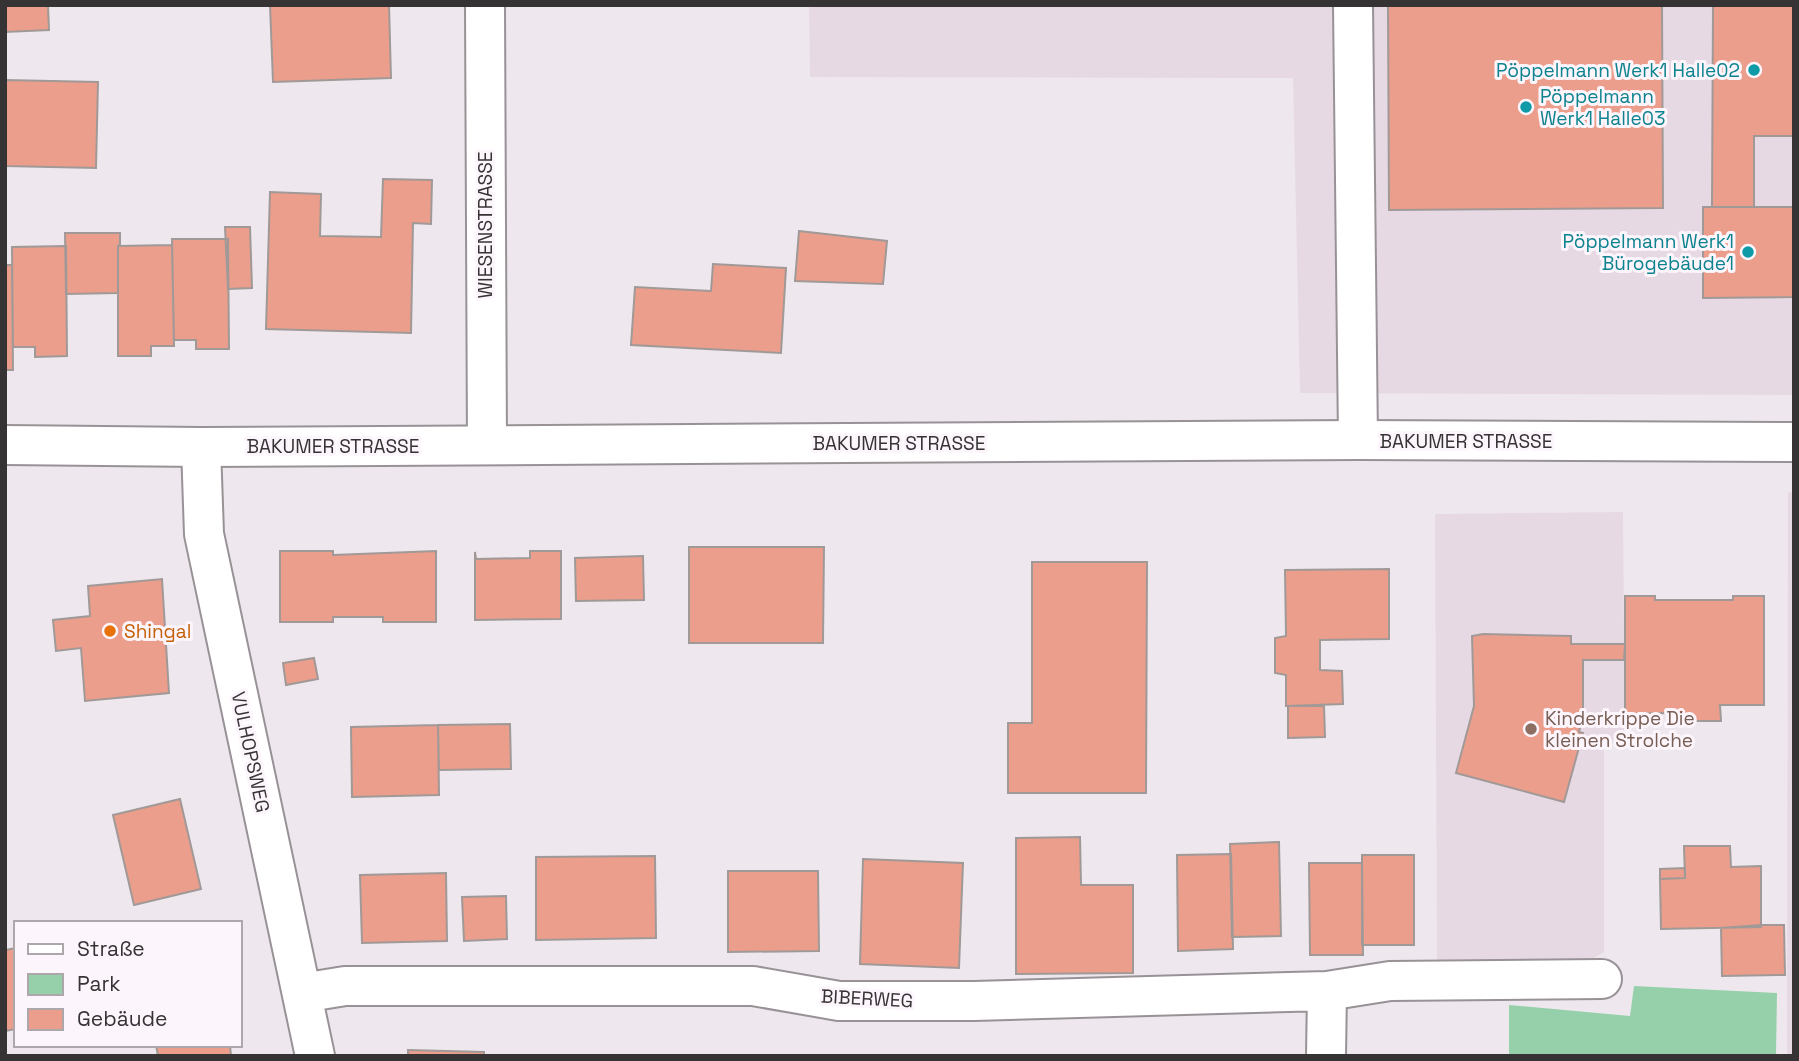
<svg xmlns="http://www.w3.org/2000/svg" width="1799" height="1061" font-family="'Space Grotesk',sans-serif">
<style>
.built{fill:#e6d9e4}
.green{fill:#96d0aa}
.building{fill:#eb9e8b;stroke:#a19997;stroke-width:2}
.lines{fill:none;stroke-linecap:round;stroke-linejoin:round}
.minor-casing{stroke:#989297;stroke-width:42}
.major-casing{stroke:#989297;stroke-width:42}
.minor{stroke:#fff;stroke-width:38}
.major{stroke:#fff;stroke-width:38}
.culture-dot{fill:#0f9aa8;stroke:#fcf5fb;stroke-width:2.5}
.food-dot{fill:#e8710a;stroke:#fcf5fb;stroke-width:2.5}
.education-dot{fill:#8d6e63;stroke:#fcf5fb;stroke-width:2.5}
.labels{text-anchor:middle;stroke-width:6;stroke-linejoin:round;paint-order:stroke}
.culture-label{font-size:19px;fill:#0d838f;stroke:#fcf5fb;text-anchor:end}
.street-label{font-size:19px;fill:#363335;stroke:#fcf5fb}
.food-label{font-size:19px;fill:#c56008;stroke:#fcf5fb;text-anchor:start}
.education-label{font-size:19px;fill:#785e54;stroke:#fcf5fb;text-anchor:start}
</style>
<rect width="100%" height="100%" fill="#eee8ee"/>
<path class="built" d="M 809,5 L 1794,5 L 1794,395 L 1300,393 L 1293,78 L 810,77 Z
M 1788,492 L 1794,493 L 1794,1056 L 1787,1056 Z
M 1623,512 L 1625,744 L 1604,744 L 1604,952 L 1582,965 L 1437,968 L 1435,514 Z"/>
<path class="green" d="M 1634,986 L 1777,993 L 1776,1056 L 1509,1056 L 1509,1005 L 1630,1016 Z"/>
<path class="building" d="M 5,5 L 48,5 L 49,30 L 5,32 Z
M 270,5 L 389,5 L 391,78 L 273,82 Z
M 1388,5 L 1662,5 L 1663,208 L 1389,210 Z
M 1713,5 L 1794,5 L 1794,136 L 1754,136 L 1754,207 L 1712,207 Z
M 5,80 L 98,82 L 96,168 L 5,166 Z
M 383,179 L 432,180 L 431,224 L 413,223 L 411,333 L 266,329 L 270,192 L 321,194 L 320,236 L 381,237 Z
M 1703,207 L 1794,207 L 1794,297 L 1703,298 Z
M 225,227 L 250,227 L 252,288 L 228,289 Z
M 799,231 L 887,241 L 883,284 L 795,281 Z
M 65,233 L 120,233 L 120,245 L 118,246 L 118,293 L 66,294 Z
M 172,239 L 228,239 L 229,349 L 196,349 L 196,340 L 174,340 Z
M 172,245 L 174,346 L 151,346 L 151,356 L 118,356 L 118,246 Z
M 66,246 L 67,356 L 35,357 L 35,347 L 13,347 L 12,247 Z
M 713,264 L 786,268 L 781,353 L 631,345 L 635,287 L 711,291 Z
M 5,265 L 12,265 L 13,370 L 5,370 Z
M 689,547 L 824,547 L 823,643 L 689,643 Z
M 280,551 L 333,551 L 333,555 L 436,551 L 436,622 L 383,622 L 383,617 L 333,617 L 333,622 L 280,622 Z
M 530,551 L 561,551 L 561,619 L 475,620 L 475,552 L 476,559 L 530,558 Z
M 643,556 L 644,600 L 576,601 L 575,558 Z
M 1032,562 L 1147,562 L 1146,793 L 1008,793 L 1008,723 L 1032,723 Z
M 1389,569 L 1389,639 L 1320,640 L 1320,670 L 1342,671 L 1343,704 L 1286,706 L 1286,675 L 1275,673 L 1275,638 L 1286,636 L 1285,570 Z
M 162,579 L 169,693 L 85,701 L 81,648 L 56,651 L 53,620 L 90,616 L 88,586 Z
M 1625,596 L 1655,596 L 1655,600 L 1733,600 L 1733,596 L 1764,596 L 1764,705 L 1720,705 L 1721,721 L 1669,721 L 1668,713 L 1625,714 Z
M 1483,634 L 1571,636 L 1571,644 L 1625,644 L 1624,660 L 1583,660 L 1583,715 L 1579,732 L 1583,733 L 1564,802 L 1456,773 L 1474,706 L 1472,636 Z
M 314,658 L 318,679 L 286,685 L 283,663 Z
M 1288,706 L 1324,706 L 1325,737 L 1288,738 Z
M 510,724 L 511,769 L 439,770 L 438,725 Z
M 438,725 L 439,795 L 352,797 L 351,727 Z
M 180,799 L 201,889 L 134,905 L 113,815 Z
M 1080,837 L 1081,885 L 1133,885 L 1133,973 L 1016,974 L 1016,838 Z
M 1279,842 L 1281,936 L 1232,937 L 1230,844 Z
M 1684,846 L 1730,846 L 1731,867 L 1761,866 L 1761,927 L 1661,929 L 1660,879 L 1685,878 Z
M 1231,854 L 1233,949 L 1178,951 L 1177,855 Z
M 1362,855 L 1414,855 L 1414,945 L 1362,945 Z
M 655,856 L 656,938 L 536,940 L 536,857 Z
M 863,859 L 963,863 L 959,968 L 860,964 Z
M 1309,863 L 1362,863 L 1363,955 L 1310,955 Z
M 1685,868 L 1685,878 L 1660,879 L 1660,869 Z
M 728,871 L 818,871 L 819,951 L 728,952 Z
M 446,873 L 447,941 L 362,943 L 360,875 Z
M 506,896 L 507,939 L 464,941 L 462,897 Z
M 1762,925 L 1784,925 L 1785,975 L 1722,976 L 1721,928 Z
M 16,948 L 16,1029 L 5,1031 L 5,950 Z
M 156,1045 L 230,1045 L 231,1056 L 158,1056 Z
M 408,1050 L 484,1052 L 484,1056 L 408,1056 Z"/>
<g class="lines">
<defs>
<path id="minor" d="M 485,5 L 487,445
M 1353,5 L 1358,440
M 201,447 L 204,534 L 315,1056
M 1327,991 L 1390,981 L 1602,979
M 302,993 L 345,986 L 753,986 L 839,1001 L 974,1001 L 1327,991 L 1326,1056"/>
<path id="major" d="M 5,445 L 201,447 L 1358,440 L 1794,442"/>
</defs>
<use href="#minor" class="minor-casing"/>
<use href="#major" class="major-casing"/>
<use href="#minor" class="minor"/>
<use href="#major" class="major"/>
</g>
<g class="culture-dot">
<circle cx="1754" cy="70" r="7"/>
<circle cx="1526" cy="107" r="7"/>
<circle cx="1748" cy="252" r="7"/>
</g>
<circle class="food-dot" cx="110" cy="631" r="7"/>
<circle class="education-dot" cx="1531" cy="729" r="7"/>
<g class="labels">
<g class="culture-label">
<text x="1740" y="77">Pöppelmann Werk1 Halle02</text>
<text x="1540" y="103" text-anchor="start">Pöppelmann<tspan x="1540" dy="22">Werk1 Halle03</tspan></text>
<text x="1734" y="248">Pöppelmann Werk1<tspan x="1734" dy="22">Bürogebäude1</tspan></text>
</g>
<g class="street-label">
<text transform="translate(485 225) rotate(-90)" y="7">WIESENSTRASSE</text>
<text x="1466" y="448">BAKUMER STRASSE</text>
<text x="899" y="450">BAKUMER STRASSE</text>
<text x="333" y="453">BAKUMER STRASSE</text>
<text transform="translate(251 752) rotate(78)" y="7">VULHOPSWEG</text>
<text transform="translate(867 998) rotate(3)" y="7">BIBERWEG</text>
</g>
<g class="food-label">
<text x="124" y="638">Shingal</text>
</g>
<g class="education-label">
<text x="1545" y="725">Kinderkrippe Die<tspan x="1545" dy="22">kleinen Strolche</tspan></text>
</g>
</g>
<rect width="1799" height="1061" fill="none" stroke="#363335" stroke-width="14"/>
<rect x="14" y="921" width="228" height="126" fill="#fcf5fb" stroke="#ada7ac" stroke-width="2"/>
<rect x="28" y="944" width="35" height="10" fill="#ffffff" stroke="#ada7ac" stroke-width="2"/>
<text x="77" y="956" font-size="21" fill="#363335">Straße</text>
<rect x="28" y="974" width="35" height="21" fill="#96d0aa" stroke="#ada7ac" stroke-width="2"/>
<text x="77" y="991" font-size="21" fill="#363335">Park</text>
<rect x="28" y="1009" width="35" height="21" fill="#eb9e8b" stroke="#ada7ac" stroke-width="2"/>
<text x="77" y="1026" font-size="21" fill="#363335">Gebäude</text>
</svg>
